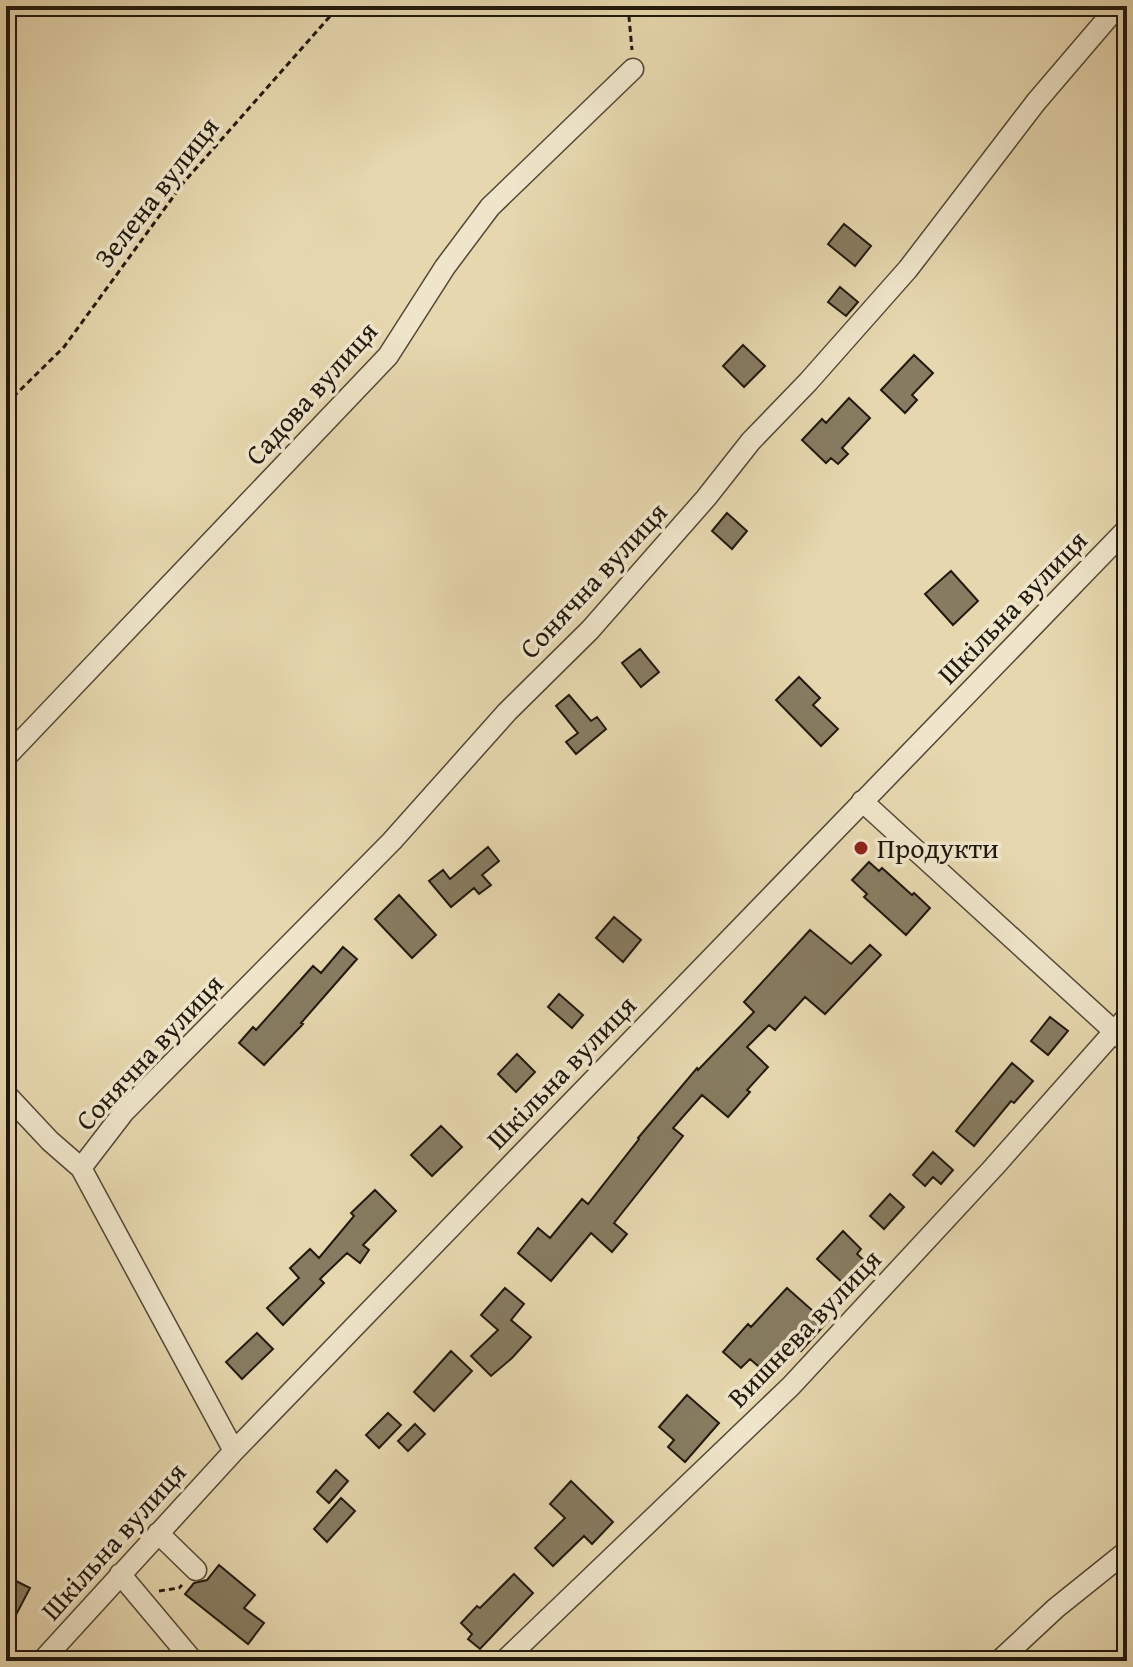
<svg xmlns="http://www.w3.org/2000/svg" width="1133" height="1667" font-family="'Gentium Book Plus',serif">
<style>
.building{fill:#877c61;stroke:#21190d;stroke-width:2}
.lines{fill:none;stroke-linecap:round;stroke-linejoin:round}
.minor-casing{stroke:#524835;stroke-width:23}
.path{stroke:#21190d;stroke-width:3;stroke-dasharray:6 4;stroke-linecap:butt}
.minor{stroke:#efe5ca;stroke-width:20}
.poi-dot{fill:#8f2418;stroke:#efe5ca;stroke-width:3}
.labels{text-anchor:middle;stroke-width:7;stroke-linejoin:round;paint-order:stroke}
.street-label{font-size:28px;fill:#21190d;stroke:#efe5ca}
.poi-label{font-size:28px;fill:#21190d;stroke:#efe5ca;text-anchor:start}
</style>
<rect width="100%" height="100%" fill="#e6d7ae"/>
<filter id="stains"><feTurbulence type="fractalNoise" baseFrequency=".0025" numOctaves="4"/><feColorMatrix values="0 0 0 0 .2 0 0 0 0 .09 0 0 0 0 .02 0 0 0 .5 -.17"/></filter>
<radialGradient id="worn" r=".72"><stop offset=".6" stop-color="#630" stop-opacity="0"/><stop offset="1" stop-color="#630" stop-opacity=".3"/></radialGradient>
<path class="building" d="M 844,224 L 871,246 L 855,266 L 828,244 Z
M 840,287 L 858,302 L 846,316 L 828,302 Z
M 743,345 L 765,366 L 744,387 L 723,366 Z
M 914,355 L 933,373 L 912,395 L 917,400 L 905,413 L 881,390 Z
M 849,398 L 870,418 L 842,448 L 848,454 L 838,464 L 831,458 L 826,463 L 802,440 L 822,419 L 826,423 Z
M 727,513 L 747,531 L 732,549 L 712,531 Z
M 951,571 L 978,601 L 953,625 L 925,594 Z
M 640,649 L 659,672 L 641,687 L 622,663 Z
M 799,677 L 820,698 L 813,705 L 838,729 L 821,746 L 776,700 Z
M 569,695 L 591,721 L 597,717 L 606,729 L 576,754 L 566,742 L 578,733 L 556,706 Z
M 488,847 L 499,861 L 482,875 L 491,885 L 479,894 L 474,888 L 451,907 L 429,881 L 443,870 L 450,879 Z
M 869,862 L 879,871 L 882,868 L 912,895 L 914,893 L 930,908 L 906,935 L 864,897 L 867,894 L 852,880 Z
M 399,895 L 436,935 L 412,958 L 375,919 Z
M 614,917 L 641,940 L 623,962 L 596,938 Z
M 810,930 L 851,964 L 870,945 L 881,955 L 825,1014 L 805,997 L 775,1030 L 769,1025 L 747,1047 L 768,1067 L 747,1090 L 750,1092 L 728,1117 L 702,1095 L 673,1128 L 683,1136 L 614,1223 L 627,1234 L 612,1252 L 591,1233 L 551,1281 L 518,1253 L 538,1228 L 550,1238 L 582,1199 L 588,1204 L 639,1139 L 638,1138 L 697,1068 L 698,1070 L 754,1012 L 744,1002 Z
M 343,947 L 357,959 L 301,1023 L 303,1024 L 264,1065 L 239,1043 L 253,1027 L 256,1030 L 313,966 L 321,973 Z
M 559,994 L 583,1015 L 572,1028 L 548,1007 Z
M 1050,1017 L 1068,1031 L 1048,1055 L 1031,1041 Z
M 517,1054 L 535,1072 L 516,1092 L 498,1074 Z
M 1012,1063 L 1033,1081 L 1014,1103 L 1011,1101 L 974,1146 L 956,1131 Z
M 441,1126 L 462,1147 L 432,1176 L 411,1155 Z
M 933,1152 L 953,1170 L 941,1184 L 933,1177 L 925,1186 L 913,1175 Z
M 375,1190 L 396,1211 L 363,1245 L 369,1250 L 360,1263 L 347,1253 L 320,1279 L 324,1283 L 283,1325 L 267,1308 L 299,1278 L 290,1268 L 310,1249 L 319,1258 L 354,1216 L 351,1213 Z
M 890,1194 L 904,1207 L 884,1229 L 870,1216 Z
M 843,1231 L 861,1249 L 857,1254 L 866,1262 L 845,1285 L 817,1259 Z
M 505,1288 L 524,1304 L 511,1320 L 531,1337 L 512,1358 L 491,1376 L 471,1356 L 498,1330 L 481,1315 Z
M 787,1288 L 814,1312 L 817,1309 L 829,1320 L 801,1351 L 798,1348 L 772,1378 L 750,1359 L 741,1368 L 723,1352 L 748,1324 L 751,1327 Z
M 257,1333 L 273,1349 L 242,1379 L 226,1362 Z
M 451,1351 L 472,1371 L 434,1411 L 414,1392 Z
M 687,1395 L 719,1423 L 685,1462 L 668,1447 L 674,1440 L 659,1427 Z
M 388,1413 L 401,1425 L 379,1448 L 366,1435 Z
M 415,1424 L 425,1434 L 408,1451 L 398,1441 Z
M 336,1470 L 348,1481 L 329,1503 L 317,1492 Z
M 571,1481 L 613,1522 L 592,1544 L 584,1536 L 553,1566 L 535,1548 L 565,1518 L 550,1504 Z
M 341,1498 L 355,1511 L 327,1542 L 314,1529 Z
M 219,1565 L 255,1595 L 244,1608 L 264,1623 L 248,1644 L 185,1594 L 194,1583 L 207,1580 Z
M 514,1574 L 533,1593 L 480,1649 L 468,1639 L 472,1634 L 461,1623 L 477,1606 L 480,1608 Z
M 6,1576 L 30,1588 L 6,1634 Z"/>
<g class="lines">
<defs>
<path id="minor" d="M 6,757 L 388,356 L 445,267 L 490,207 L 633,69
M 862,801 L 1127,1043
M 6,1094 L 50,1141 L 81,1168 L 234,1451
M 81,1168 L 124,1112 L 392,841 L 507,712 L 590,630 L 706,498 L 751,441 L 808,382 L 908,269 L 1036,102 L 1118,6
M 158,1533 L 196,1570
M 120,1574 L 193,1661
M 42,1661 L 234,1451 L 1127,529
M 504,1661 L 791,1386 L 994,1167 L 1127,1017
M 999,1661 L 1056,1608 L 1127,1551"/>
</defs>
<use href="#minor" class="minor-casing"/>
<path class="path" d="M 628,6 L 632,50
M 6,19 L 18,6
M 6,404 L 64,347 L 184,182 L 339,6
M 159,1591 L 179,1588 L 182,1585"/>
<use href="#minor" class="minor"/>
</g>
<circle class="poi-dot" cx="861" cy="848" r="8"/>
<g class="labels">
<g class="street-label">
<text transform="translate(156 192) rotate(-52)" y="10">Зелена вулиця</text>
<text transform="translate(311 393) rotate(-48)" y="10">Садова вулиця</text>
<text transform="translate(593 580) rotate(-47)" y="10">Сонячна вулиця</text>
<text transform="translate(1012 607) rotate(-46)" y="10">Шкільна вулиця</text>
<text transform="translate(149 1052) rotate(-47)" y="10">Сонячна вулиця</text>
<text transform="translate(561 1072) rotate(-46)" y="10">Шкільна вулиця</text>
<text transform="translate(804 1328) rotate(-46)" y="10">Вишнева вулиця</text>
<text transform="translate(113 1541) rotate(-48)" y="10">Шкільна вулиця</text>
</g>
<g class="poi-label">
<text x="877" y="858">Продукти</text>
</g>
</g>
<rect width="1133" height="1667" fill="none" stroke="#e6d7ae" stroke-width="32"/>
<rect x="8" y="8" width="1117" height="1651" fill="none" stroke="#21190d" stroke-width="4"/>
<rect x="16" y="16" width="1101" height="1635" fill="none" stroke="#21190d" stroke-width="2"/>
<rect width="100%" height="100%" filter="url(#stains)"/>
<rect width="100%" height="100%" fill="url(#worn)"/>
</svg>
